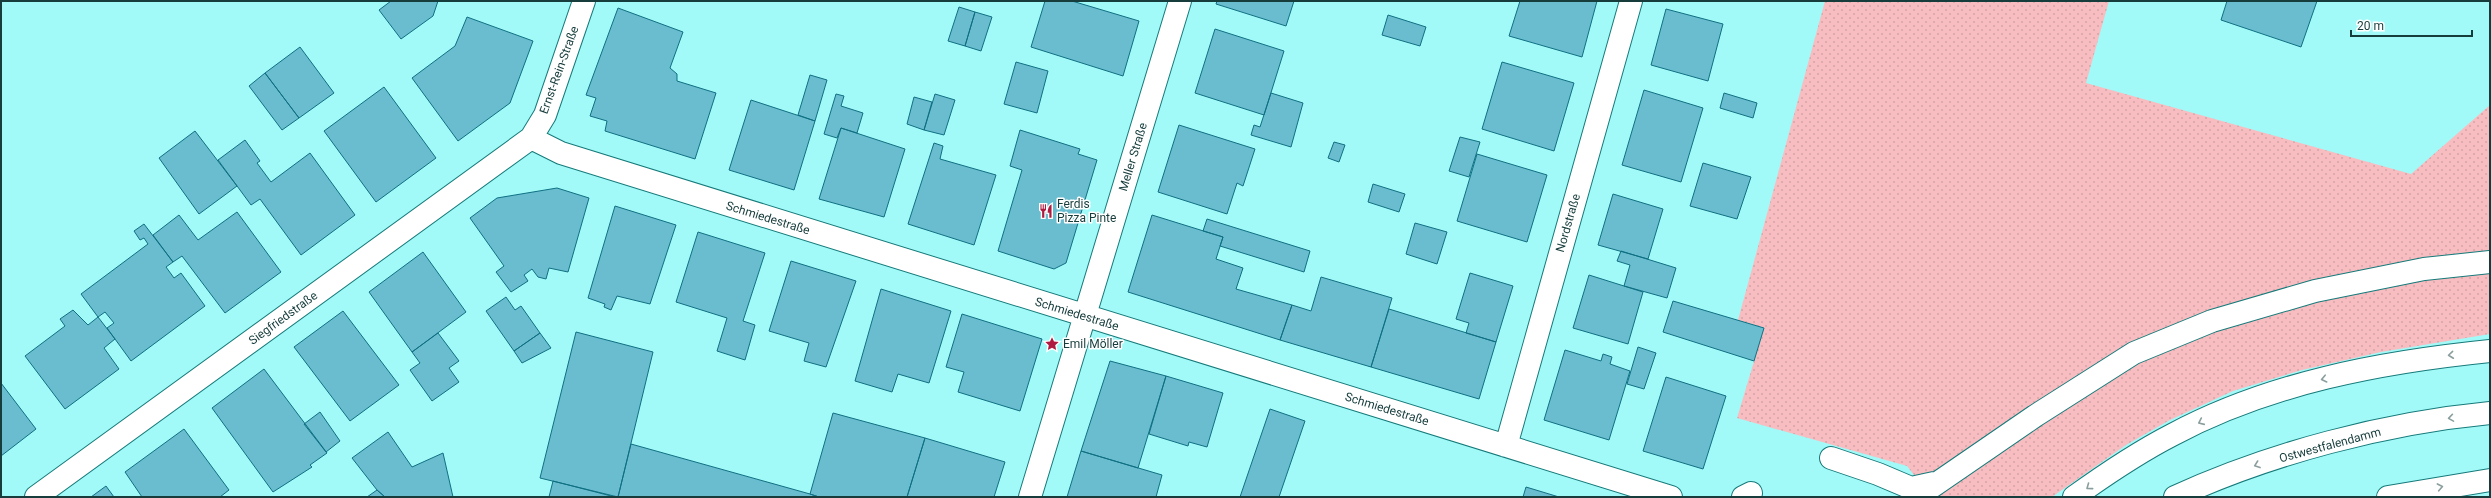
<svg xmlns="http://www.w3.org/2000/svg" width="2491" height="498" font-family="Roboto,sans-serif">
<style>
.grass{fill:url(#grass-dots)}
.building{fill:#6abccf;stroke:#0f7082}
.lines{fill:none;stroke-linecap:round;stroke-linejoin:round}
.lane-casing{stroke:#167a7a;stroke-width:24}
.street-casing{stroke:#167a7a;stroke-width:24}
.highway-casing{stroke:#167a7a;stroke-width:24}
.lane{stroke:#fff;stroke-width:22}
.street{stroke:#fff;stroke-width:22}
.highway{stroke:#fff;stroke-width:22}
.oneway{stroke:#8b9e9e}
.labels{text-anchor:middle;stroke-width:3;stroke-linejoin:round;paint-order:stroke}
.street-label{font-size:12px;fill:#173c3c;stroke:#fff}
.poi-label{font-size:12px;fill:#173c3c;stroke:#fff;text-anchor:start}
</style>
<defs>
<pattern id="grass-dots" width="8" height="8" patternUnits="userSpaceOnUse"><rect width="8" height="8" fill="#f8bdc1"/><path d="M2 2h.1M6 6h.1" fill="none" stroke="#d4a3a7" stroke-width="1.8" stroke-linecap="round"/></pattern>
</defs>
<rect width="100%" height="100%" fill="#a2faf8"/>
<path class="grass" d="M 1825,1 L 2109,1 L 2086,83 L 2411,174 L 2490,105 L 2490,334 L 2381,352 L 2302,370 L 2233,391 L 2170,420 L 2126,445 L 2052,497 L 1931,497 L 1907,466 L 1737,418 L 1764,328 L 1738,320 Z"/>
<path class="building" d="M 391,1 L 438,1 L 433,16 L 401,39 L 379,10 Z
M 1045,1 L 1072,1 L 1139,21 L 1123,76 L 1031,47 Z
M 1217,1 L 1294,1 L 1286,26 L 1216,4 Z
M 1520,1 L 1597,1 L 1582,57 L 1509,36 Z
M 2227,1 L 2317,1 L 2301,47 L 2221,20 Z
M 959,7 L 975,12 L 965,46 L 948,41 Z
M 618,8 L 683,32 L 670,68 L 677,74 L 677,81 L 716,93 L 695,159 L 605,131 L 607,121 L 590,116 L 596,98 L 586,95 Z
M 1666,9 L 1723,24 L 1708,81 L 1651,65 Z
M 975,12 L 992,17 L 981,51 L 965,46 Z
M 1388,15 L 1426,27 L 1420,46 L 1382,35 Z
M 467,17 L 533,41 L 510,103 L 458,141 L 412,78 L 455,46 Z
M 1215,29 L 1284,51 L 1264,115 L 1195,93 Z
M 300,47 L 334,93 L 299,118 L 265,73 Z
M 1016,62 L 1048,71 L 1037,113 L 1004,104 Z
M 1502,62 L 1574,83 L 1554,151 L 1482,129 Z
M 265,73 L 299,118 L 282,130 L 249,86 Z
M 810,75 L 827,80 L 815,121 L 798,115 Z
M 384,87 L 436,158 L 376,202 L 324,131 Z
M 1644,90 L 1703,108 L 1681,182 L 1622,165 Z
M 1271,93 L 1303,103 L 1291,147 L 1251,135 L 1254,125 L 1260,127 Z
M 1724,93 L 1757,103 L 1753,118 L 1720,108 Z
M 836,94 L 844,96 L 841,106 L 863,113 L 857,133 L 841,128 L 837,138 L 824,134 Z
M 935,94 L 955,100 L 944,135 L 924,130 Z
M 914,97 L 932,102 L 924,130 L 907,124 Z
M 751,100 L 815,121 L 794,190 L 729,170 Z
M 1179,125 L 1255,149 L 1243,186 L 1237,183 L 1227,214 L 1158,192 Z
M 841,128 L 905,149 L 884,217 L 819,199 Z
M 1020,130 L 1080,149 L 1078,154 L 1097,160 L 1066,263 L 1054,269 L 998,251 L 1022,170 L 1010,166 Z
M 195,131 L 237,186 L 199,214 L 159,158 Z
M 1460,137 L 1480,142 L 1469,177 L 1449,171 Z
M 245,140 L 260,161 L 257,163 L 271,182 L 310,153 L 355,215 L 301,255 L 260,199 L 251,205 L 218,160 Z
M 1334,142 L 1345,145 L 1339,162 L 1328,158 Z
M 934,143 L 943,146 L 940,159 L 996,175 L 974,245 L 908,224 Z
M 1477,154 L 1547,175 L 1527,242 L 1457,221 Z
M 1703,163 L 1751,177 L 1737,219 L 1690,206 Z
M 1373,184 L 1405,194 L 1399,212 L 1368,202 Z
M 557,188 L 589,198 L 568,272 L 549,268 L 546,279 L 538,277 L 532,269 L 524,275 L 528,281 L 511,292 L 496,272 L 504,266 L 470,218 L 497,198 Z
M 1613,194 L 1663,209 L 1648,259 L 1598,245 Z
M 615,206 L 676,225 L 650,304 L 617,296 L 611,310 L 604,307 L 605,304 L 588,298 Z
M 237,212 L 281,272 L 225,313 L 182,256 L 173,262 L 153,235 L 179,215 L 198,240 Z
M 1152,215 L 1223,237 L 1216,259 L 1243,268 L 1236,289 L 1292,305 L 1280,340 L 1128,292 Z
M 1207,219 L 1310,251 L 1304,272 L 1220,246 L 1223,237 L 1203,231 Z
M 1415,223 L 1447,232 L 1437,264 L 1406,254 Z
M 144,224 L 173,262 L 166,267 L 174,278 L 181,273 L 205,306 L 131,361 L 107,328 L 114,323 L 105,312 L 98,317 L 81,294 L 148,244 L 144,238 L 140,240 L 134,231 Z
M 698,232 L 765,253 L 743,321 L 755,325 L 745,360 L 717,351 L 727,318 L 676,302 Z
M 1621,251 L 1676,268 L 1667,298 L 1624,286 L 1630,265 L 1617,261 Z
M 423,252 L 466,312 L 412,352 L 369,292 Z
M 791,261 L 856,281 L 826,367 L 804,361 L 809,343 L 769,331 Z
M 1470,273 L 1513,286 L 1496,342 L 1466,333 L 1469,323 L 1456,319 Z
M 1589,275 L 1643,292 L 1628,344 L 1573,328 Z
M 1321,277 L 1392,298 L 1371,367 L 1280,340 L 1292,305 L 1311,311 Z
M 881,289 L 951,311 L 929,383 L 898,374 L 892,392 L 855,381 Z
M 506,297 L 515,310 L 521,306 L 540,333 L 514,351 L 486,311 Z
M 1673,301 L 1764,328 L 1754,361 L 1663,332 Z
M 1389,309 L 1496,342 L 1479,399 L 1371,367 Z
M 73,310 L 88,325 L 98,317 L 115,339 L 104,348 L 119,369 L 65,409 L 25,356 L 65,326 L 60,319 Z
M 343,311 L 399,385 L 350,421 L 294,347 Z
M 962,314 L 1042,339 L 1020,411 L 958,392 L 964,372 L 946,367 Z
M 576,332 L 653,352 L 618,497 L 540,478 Z
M 438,333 L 459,361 L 449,368 L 459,382 L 432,401 L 410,370 L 420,363 L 412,352 Z
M 540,333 L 551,348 L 522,363 L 514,351 Z
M 1638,347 L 1656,353 L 1644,389 L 1627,384 Z
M 1565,350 L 1601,361 L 1603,354 L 1612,357 L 1610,364 L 1630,371 L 1609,440 L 1544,420 Z
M 1110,361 L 1166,376 L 1138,468 L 1081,451 Z
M 264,369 L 327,453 L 310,465 L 312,467 L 273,492 L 212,408 Z
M 1166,376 L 1223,393 L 1207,447 L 1189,442 L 1188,446 L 1149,434 Z
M 1666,377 L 1726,396 L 1703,469 L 1643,451 Z
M 1,383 L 36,429 L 1,456 Z
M 1270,409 L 1305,421 L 1279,497 L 1240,497 Z
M 320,412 L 340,441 L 326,452 L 304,424 Z
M 833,413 L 925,438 L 907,497 L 819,497 L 810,494 Z
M 184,429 L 229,490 L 220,497 L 142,497 L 125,472 Z
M 388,432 L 412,467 L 443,453 L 453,497 L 385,497 L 377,490 L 352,458 Z
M 925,438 L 1005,462 L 994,497 L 907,497 Z
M 631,444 L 810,494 L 819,497 L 618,497 Z
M 1081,451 L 1162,475 L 1156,497 L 1067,497 Z
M 553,481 L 615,497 L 549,497 Z
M 106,486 L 114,497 L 91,497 Z
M 1526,487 L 1559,497 L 1523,497 Z
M 377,490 L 385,497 L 367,497 Z"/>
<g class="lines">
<defs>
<path id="lane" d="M 1831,458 L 1878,474 L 1911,488 L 1934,483
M 1917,497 L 2035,416 L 2134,353 L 2212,321 L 2315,291 L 2424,269 L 2490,262"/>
<path id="street" d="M 531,138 L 561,153 L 1671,497
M 1506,446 L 1631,1
M 36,497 L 531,138 L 545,115 L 584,1
M 1030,497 L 1180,1
M 1743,497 L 1751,493"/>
<path id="highway" d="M 2074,497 C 2106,474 2137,453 2172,435 C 2269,383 2381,362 2490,351
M 2175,497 C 2271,453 2385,423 2490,413
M 2388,497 L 2490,480"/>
</defs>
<use href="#lane" class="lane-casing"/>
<use href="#street" class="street-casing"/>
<use href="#highway" class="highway-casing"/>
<use href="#lane" class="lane"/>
<use href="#street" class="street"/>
<use href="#highway" class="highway"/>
</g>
<defs><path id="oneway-chevron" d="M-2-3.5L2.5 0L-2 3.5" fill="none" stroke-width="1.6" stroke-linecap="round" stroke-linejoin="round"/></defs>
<g class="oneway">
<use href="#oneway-chevron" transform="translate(2451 355) rotate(174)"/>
<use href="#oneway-chevron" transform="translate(2324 379) rotate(167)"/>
<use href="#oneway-chevron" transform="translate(2451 418) rotate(171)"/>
<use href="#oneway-chevron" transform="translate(2201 422) rotate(156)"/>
<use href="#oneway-chevron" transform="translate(2257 465) rotate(160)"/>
<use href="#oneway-chevron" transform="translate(2089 487) rotate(144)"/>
<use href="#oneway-chevron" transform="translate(2440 487) rotate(-11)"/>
</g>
<defs>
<symbol id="restaurant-bare" viewBox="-9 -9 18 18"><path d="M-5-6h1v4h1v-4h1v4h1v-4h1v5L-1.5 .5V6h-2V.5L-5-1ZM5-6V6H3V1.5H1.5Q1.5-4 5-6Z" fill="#af1b40" stroke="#fff" stroke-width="2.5" paint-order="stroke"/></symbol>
<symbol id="sight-bare" viewBox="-9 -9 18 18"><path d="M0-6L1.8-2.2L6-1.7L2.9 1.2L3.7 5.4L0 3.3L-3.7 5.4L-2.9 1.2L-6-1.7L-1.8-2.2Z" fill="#af1b40" stroke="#fff" stroke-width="2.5" paint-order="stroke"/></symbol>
</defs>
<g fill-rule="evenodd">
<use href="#restaurant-bare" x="1036" y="201" width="20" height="20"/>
<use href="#sight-bare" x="1042" y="334" width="20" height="20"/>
</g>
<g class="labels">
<g class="street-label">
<text transform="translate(559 70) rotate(-70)" y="4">Ernst-Rein-Straße</text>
<text transform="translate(1133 157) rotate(-73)" y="4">Meller Straße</text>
<text transform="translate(768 218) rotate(17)" y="4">Schmiedestraße</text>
<text transform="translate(1568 223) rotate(-74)" y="4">Nordstraße</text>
<text transform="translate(1077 314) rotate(17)" y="4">Schmiedestraße</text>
<text transform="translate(283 318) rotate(-36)" y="4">Siegfriedstraße</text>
<text transform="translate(1387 409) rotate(17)" y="4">Schmiedestraße</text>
<text transform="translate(2330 445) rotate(-15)" y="4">Ostwestfalendamm</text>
</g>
<g class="poi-label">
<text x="1057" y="208">Ferdis<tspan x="1057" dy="14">Pizza Pinte</tspan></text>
<text x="1063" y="348">Emil Möller</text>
</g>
</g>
<rect width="2491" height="498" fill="none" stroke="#173c3c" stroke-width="4"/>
<path d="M2351 30v6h121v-6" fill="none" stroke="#173c3c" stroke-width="2"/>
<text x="2357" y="30" font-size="12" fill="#173c3c" stroke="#ffffff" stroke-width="3" paint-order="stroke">20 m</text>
</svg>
